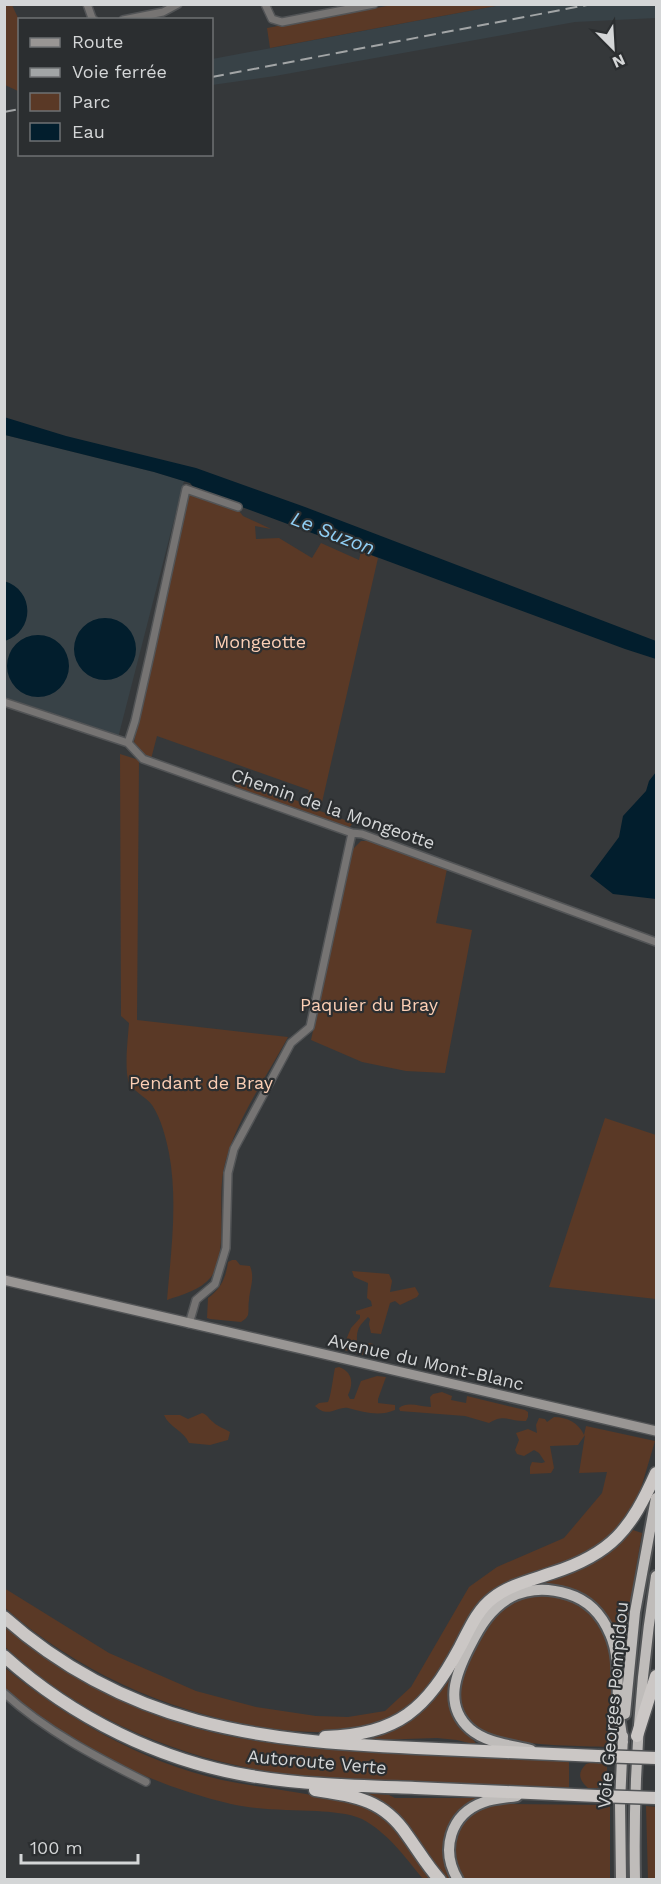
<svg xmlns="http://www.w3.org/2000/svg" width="661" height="1884" font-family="'Work Sans',sans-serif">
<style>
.built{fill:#384247}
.green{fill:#5a3926}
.water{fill:#021e2d}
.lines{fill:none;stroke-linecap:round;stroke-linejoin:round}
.minor-casing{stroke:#525456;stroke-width:10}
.secondary-casing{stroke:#525456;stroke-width:12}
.trunk-casing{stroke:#525456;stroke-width:14}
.motorway-casing{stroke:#525456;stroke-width:15}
.minor{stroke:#767473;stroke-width:7}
.secondary{stroke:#999694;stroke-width:9}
.trunk{stroke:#bfbcba;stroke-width:10}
.motorway{stroke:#cbc7c5;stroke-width:12}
.rail{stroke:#a2a5a6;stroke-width:2;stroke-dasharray:12 6;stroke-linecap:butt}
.motorway-bridge-casing{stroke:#525456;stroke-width:15;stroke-linecap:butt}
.motorway-bridge{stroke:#cbc7c5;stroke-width:12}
.labels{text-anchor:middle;stroke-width:4.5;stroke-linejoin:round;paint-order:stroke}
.park-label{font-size:18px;fill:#fccfb5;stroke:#2b2e30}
.street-label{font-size:18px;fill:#d4d6d7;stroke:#2b2e30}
.water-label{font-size:20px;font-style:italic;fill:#90cff5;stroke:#2b2e30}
</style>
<rect width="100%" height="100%" fill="#35383a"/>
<path class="built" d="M 501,5 L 656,5 L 656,18 L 575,22 L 275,76 L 212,85 L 212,59 Z
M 5,435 L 154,472 L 184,481 L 118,738 L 5,698 Z"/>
<path class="green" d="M 5,4 L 12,5 L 19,20 L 19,95 L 18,91 L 5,85 Z
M 392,5 L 501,5 L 270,48 L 267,28 Z
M 191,493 L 239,511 L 243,516 L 271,529 L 255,526 L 256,539 L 279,538 L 312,558 L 321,543 L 359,560 L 361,551 L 378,558 L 320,811 L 353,823 L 349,828 L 240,791 L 236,788 L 234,781 L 237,779 L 306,804 L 309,790 L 157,736 L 151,759 L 142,753 L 134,742 L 185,501 Z
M 120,754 L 139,760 L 137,1020 L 288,1037 C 265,1080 226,1134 222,1182 C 219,1209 227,1254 211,1277 C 201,1290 181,1295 167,1300 C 171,1251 178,1202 169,1153 C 166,1138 161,1118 152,1105 C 146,1097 133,1091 129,1083 C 124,1069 128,1038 129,1023 L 121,1016 Z
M 361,841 L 369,841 L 447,869 L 436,923 L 472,930 L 445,1073 L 406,1071 L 362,1062 L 311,1040 L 353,849 Z
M 605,1118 L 656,1135 L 656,1299 L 549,1287 Z
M 232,1260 L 236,1260 L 240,1265 L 250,1266 C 255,1278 250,1287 249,1300 C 248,1305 249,1310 248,1315 C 246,1319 245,1319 241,1322 L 210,1319 L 207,1318 L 208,1298 C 221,1289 226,1277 228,1262 Z
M 352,1271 L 389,1274 L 392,1281 L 390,1292 L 415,1287 L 419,1294 L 417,1297 L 400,1305 L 395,1301 L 390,1303 L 381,1334 L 371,1333 L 369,1324 L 370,1319 L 368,1317 C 355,1329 357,1333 357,1349 L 361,1350 L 369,1343 L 373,1344 L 374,1349 L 367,1356 L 344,1350 L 343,1347 L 351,1328 L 360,1318 L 360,1315 L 356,1314 L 356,1311 L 372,1306 L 371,1301 L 367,1298 L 368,1283 L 354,1277 Z
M 339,1367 C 352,1372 354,1382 348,1395 L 350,1399 L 354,1399 L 361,1381 L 377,1376 L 386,1377 L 378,1399 L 378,1403 L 395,1405 L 395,1410 C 379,1417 364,1412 348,1408 C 337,1406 328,1419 315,1406 L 319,1403 L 328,1402 C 331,1396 333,1377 335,1368 Z
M 442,1392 L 452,1396 L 451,1400 L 466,1403 L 467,1396 L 525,1410 L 528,1412 L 528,1417 L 526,1421 C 509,1422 505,1413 489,1423 L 465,1416 L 400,1411 L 399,1408 C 408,1401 420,1407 431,1407 L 430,1397 L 433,1394 Z
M 202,1413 C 208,1415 208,1418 213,1422 C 218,1427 224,1428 230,1432 L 228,1440 L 210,1445 L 189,1443 C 184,1431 169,1427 164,1415 L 180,1415 L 188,1419 Z
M 554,1417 C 567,1417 579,1423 584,1435 L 586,1426 L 655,1441 L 636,1505 L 618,1531 L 582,1558 L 525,1577 L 448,1653 L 449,1655 C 434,1682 414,1712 384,1722 C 347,1736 304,1733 266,1728 C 169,1712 79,1673 5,1608 L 4,1588 L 109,1653 L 196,1691 L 256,1707 L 316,1716 L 348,1717 L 385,1711 L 411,1687 L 469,1587 L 497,1567 L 564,1538 L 602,1493 L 607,1472 L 579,1473 L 585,1435 L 578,1445 L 550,1446 L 554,1468 L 551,1473 L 530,1474 L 530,1467 L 532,1462 L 542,1463 L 545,1462 L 539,1453 L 534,1450 L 524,1456 L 517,1454 L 515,1450 L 519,1440 L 516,1433 L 528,1429 L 537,1433 L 536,1425 L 539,1418 L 545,1419 L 547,1422 Z
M 633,1530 L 642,1533 L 621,1659 L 613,1628 L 597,1606 L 533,1583 L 611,1550 Z
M 545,1594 C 558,1596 570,1598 580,1605 C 623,1631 615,1704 612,1747 C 582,1746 504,1746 480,1731 C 443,1709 463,1671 479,1643 C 486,1629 494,1615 506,1606 C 518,1598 532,1595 545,1594 Z
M 4,1624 C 42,1653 79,1681 122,1701 C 210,1743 305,1749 401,1753 C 457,1755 513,1757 569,1760 L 569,1788 C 519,1788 468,1785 418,1783 C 382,1781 345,1781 309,1777 C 197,1766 87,1724 5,1647 Z
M 4,1667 C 68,1719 141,1762 222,1780 C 252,1786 282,1790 312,1795 C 334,1798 359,1800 378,1812 C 401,1828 416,1857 432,1879 L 423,1879 C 405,1857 388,1833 362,1819 C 348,1813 331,1812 317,1811 C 290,1810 257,1810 231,1804 C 147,1784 70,1745 5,1689 Z
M 449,1674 L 451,1675 C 447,1695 451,1715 464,1731 C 468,1736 474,1739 477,1745 L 457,1740 L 437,1738 L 375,1740 L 367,1739 L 388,1731 Z
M 597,1761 L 607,1764 L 607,1783 L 597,1788 L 588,1788 C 579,1780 577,1773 586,1764 Z
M 365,1793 L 389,1795 L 395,1798 L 480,1798 C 451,1821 433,1843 452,1879 L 446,1879 L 365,1796 Z
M 497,1804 L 610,1805 L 610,1879 L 464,1880 C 444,1843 456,1814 497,1804 Z
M 646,1806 L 656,1807 L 656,1879 L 648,1879 Z"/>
<path class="water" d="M 4,417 L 66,436 L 196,468 L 305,507 L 656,641 L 656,659 L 625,649 L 196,490 L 190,483 L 154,472 L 5,435 Z
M 4,581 C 35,590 35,631 5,641 Z
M74 649a31 31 0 1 1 62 0a31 31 0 1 1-62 0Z
M7 666a31 31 0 1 1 62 0a31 31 0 1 1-62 0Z
M 656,772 L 656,899 L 613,894 L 590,876 L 619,837 L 623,816 L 646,791 L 649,781 Z"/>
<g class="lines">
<defs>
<path id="minor" d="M 87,4 L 92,18 L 94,20
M 265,4 L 272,19 L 282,22 L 374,4
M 123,20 L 163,12 L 178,4
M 4,702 L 128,743 L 143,759 L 352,833 L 362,834 L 656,942
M 128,743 L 135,721 L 150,655 L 186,489 L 238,507
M 189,1324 L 196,1300 L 215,1284 L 226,1248 L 228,1173 L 234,1149 L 291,1043 L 310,1027 L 352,833
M 4,1693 C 46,1731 96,1757 146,1782"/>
<path id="secondary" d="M 4,1280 L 656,1431"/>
<path id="trunk" d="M 625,1714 L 635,1612 L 656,1498
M 531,1750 C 511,1745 486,1743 470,1729 C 443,1705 456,1673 470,1646 C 480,1626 491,1608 511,1597 C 529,1588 549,1588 568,1594 C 588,1600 602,1615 610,1634 C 620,1656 617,1682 618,1706 C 619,1718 621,1730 623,1742
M 458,1880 C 440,1850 450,1814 484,1802 C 494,1798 506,1798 517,1796
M 621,1880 L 620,1803 L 623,1736
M 635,1880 C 633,1777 640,1677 656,1576"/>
<path id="motorway" d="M 4,1617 C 127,1726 259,1741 416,1748 C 477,1751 537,1753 598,1756
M 4,1656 C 73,1718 160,1761 251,1776 C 305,1785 360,1786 415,1788 C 476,1791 536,1793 597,1796
M 637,1736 L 656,1676
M 325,1737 C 399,1734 426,1710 460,1647 C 469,1630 477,1610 493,1598 C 510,1585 532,1580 552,1573 C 612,1554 631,1529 656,1473
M 315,1790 C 354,1796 383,1799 407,1835 C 418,1850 427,1866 440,1880"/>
</defs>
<use href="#minor" class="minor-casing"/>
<use href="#secondary" class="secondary-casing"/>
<use href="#trunk" class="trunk-casing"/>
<use href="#motorway" class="motorway-casing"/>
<use href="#minor" class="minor"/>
<use href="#secondary" class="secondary"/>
<use href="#trunk" class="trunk"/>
<use href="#motorway" class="motorway"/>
<path class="rail" d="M 212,77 L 592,4
M 4,112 L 20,109"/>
<defs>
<path id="motorway-bridge" d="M 598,1756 L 656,1758
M 597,1796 L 656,1798"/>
</defs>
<use href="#motorway-bridge" class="motorway-bridge-casing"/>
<use href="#motorway-bridge" class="motorway-bridge"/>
</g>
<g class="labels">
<g class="park-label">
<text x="260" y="648">Mongeotte</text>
<text x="369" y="1011">Paquier du Bray</text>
<text x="201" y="1089">Pendant de Bray</text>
</g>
<g class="street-label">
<text transform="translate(333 809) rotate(19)" y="6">Chemin de la Mongeotte</text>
<text transform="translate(426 1362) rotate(13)" y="6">Avenue du Mont-Blanc</text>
<text transform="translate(613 1705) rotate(-85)" y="6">Voie Georges Pompidou</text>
<text transform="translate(317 1762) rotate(5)" y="6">Autoroute Verte</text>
</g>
<g class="water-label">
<text transform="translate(333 533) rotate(21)" y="7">Le Suzon</text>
</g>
</g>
<rect width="661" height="1884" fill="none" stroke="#d4d6d7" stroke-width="12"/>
<rect x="18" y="18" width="195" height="138" fill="#2b2e30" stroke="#6f7173" stroke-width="1.5"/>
<rect x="30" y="38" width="30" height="9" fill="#999694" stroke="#6f7173" stroke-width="1.5"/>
<text x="72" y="48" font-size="18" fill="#d4d6d7">Route</text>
<rect x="30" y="68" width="30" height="9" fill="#a2a5a6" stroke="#6f7173" stroke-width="1.5"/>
<text x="72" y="78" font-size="18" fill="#d4d6d7">Voie ferrée</text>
<rect x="30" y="93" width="30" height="18" fill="#5a3926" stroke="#6f7173" stroke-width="1.5"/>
<text x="72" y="108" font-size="18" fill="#d4d6d7">Parc</text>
<rect x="30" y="123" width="30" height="18" fill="#021e2d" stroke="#6f7173" stroke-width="1.5"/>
<text x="72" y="138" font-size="18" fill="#d4d6d7">Eau</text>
<g transform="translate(613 48) rotate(156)" stroke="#2b2e30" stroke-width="4.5" paint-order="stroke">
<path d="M0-4.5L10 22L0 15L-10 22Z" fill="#d4d6d7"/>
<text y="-9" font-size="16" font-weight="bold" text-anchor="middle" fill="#d4d6d7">N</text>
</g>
<path d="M21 1854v9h117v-9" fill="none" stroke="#d4d6d7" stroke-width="3"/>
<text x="30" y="1854" font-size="18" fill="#d4d6d7" stroke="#2b2e30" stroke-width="4.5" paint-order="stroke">100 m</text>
</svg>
